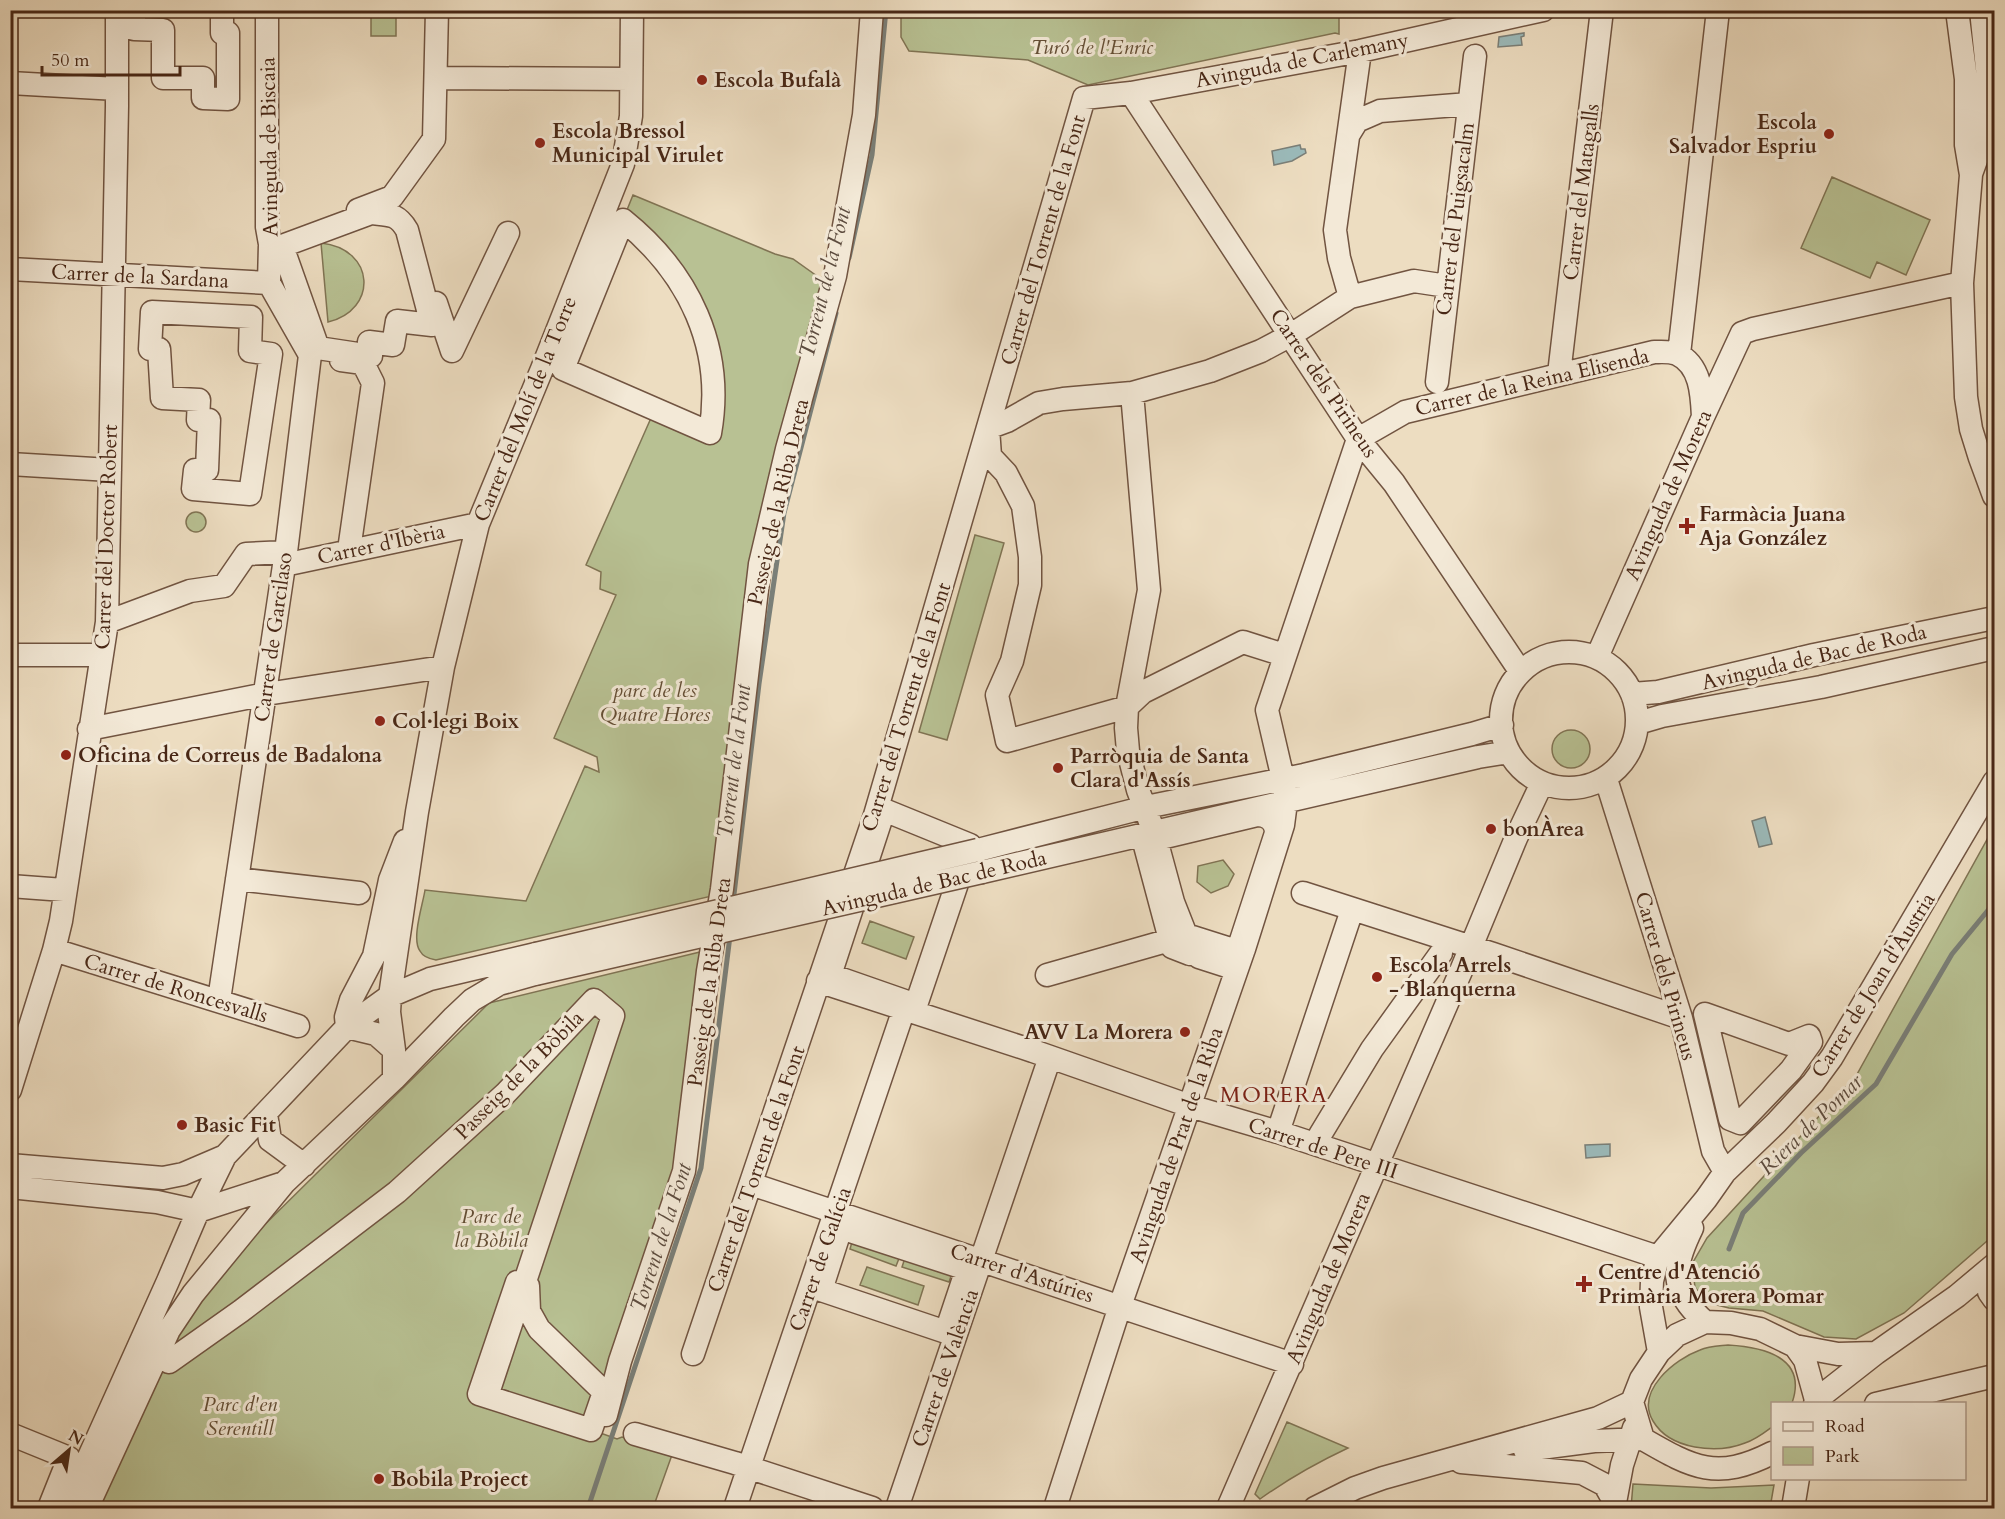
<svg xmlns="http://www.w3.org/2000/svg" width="2005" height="1519" font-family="Cardo,serif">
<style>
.green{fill:#b8c193;stroke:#807454;stroke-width:1.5}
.water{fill:#9bbaba;stroke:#7a7f78;stroke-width:1.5}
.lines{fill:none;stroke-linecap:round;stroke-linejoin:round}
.stream{stroke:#7a7f78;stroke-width:5}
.minor-casing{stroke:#715441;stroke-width:25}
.minor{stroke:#f3e9d7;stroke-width:22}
.minor-bridge-casing{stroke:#715441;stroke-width:25;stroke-linecap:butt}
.minor-bridge{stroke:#f3e9d7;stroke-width:22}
.poi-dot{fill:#8f2418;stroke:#f3e9d7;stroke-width:2}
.labels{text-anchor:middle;stroke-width:6;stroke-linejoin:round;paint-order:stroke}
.park-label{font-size:21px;font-style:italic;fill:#644e35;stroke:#f3e9d7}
.street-label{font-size:21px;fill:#482716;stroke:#f3e9d7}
.poi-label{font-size:21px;font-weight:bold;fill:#482716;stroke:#f3e9d7;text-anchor:start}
.water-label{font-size:22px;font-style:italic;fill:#5d4c3f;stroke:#f3e9d7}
.neighbourhood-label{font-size:22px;letter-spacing:1.5px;fill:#7a1f14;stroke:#f3e9d7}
</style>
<rect width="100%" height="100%" fill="#edddc1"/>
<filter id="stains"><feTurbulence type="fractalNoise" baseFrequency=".00333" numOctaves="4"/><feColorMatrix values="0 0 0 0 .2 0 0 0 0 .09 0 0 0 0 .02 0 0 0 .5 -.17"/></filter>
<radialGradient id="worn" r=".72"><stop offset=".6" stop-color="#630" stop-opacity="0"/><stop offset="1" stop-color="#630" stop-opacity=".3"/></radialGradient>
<path class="green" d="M 901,11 L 901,10 L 1368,11 L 1339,17 L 1339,34 L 1335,33 L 1088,85 L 1028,60 L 909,51 L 901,37 Z
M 371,12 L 396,12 L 396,36 L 371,36 Z
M 1832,177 L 1930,220 L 1906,275 L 1877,262 L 1870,278 L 1801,248 Z
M 633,195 L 775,254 L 793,259 L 824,281 L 776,453 L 712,896 L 436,960 C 430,959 423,957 420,951 C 411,939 423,904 425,890 L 526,901 L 585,766 L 599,772 L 597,757 L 554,738 L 616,595 L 600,589 L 601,572 L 586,565 L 655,409 L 709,433 L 704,332 L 623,220 Z
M 321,243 C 376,249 378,310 328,322 Z
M186 522a10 10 0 1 1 20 0a10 10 0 1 1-20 0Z
M 975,535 L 1004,543 L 947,740 L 919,732 Z
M1552 749a19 19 0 1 1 38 0a19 19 0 1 1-38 0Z
M 1994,827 L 1994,1235 L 1904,1313 L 1856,1339 L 1824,1337 L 1763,1311 L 1729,1308 L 1705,1302 L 1695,1287 L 1692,1264 L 1707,1238 L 1856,1076 Z
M 1223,860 L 1234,874 L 1228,886 L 1211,893 L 1197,882 L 1198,866 Z
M 870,921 L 914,937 L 906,959 L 862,943 Z
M 704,951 L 680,1160 L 592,1430 L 617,1439 L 622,1437 L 673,1452 L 653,1508 L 96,1508 L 167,1351 L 234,1255 L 489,1003 Z
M 854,1235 L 902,1251 L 896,1266 L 850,1249 Z
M 907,1252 L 954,1268 L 949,1282 L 902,1267 Z
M 867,1267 L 924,1286 L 918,1305 L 860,1285 Z
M 1728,1345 C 1763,1347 1808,1357 1792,1403 L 1772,1404 L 1772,1427 C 1764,1433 1755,1440 1745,1443 C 1717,1454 1670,1450 1653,1421 C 1635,1391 1675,1359 1700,1350 C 1709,1346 1719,1346 1728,1345 Z
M 1287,1422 L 1348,1448 C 1316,1463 1288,1479 1260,1499 L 1255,1494 Z
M 1633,1484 L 1711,1488 L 1774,1485 L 1770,1508 L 1631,1508 Z"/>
<path class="water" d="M 1524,33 L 1524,36 L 1521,37 L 1522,45 L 1498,47 L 1499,37 Z
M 1300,145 L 1301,149 L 1305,149 L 1306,153 L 1292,161 L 1274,165 L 1272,151 Z
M 1765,817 L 1772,844 L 1759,847 L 1752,821 Z
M 1610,1144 L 1610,1156 L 1586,1158 L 1585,1145 Z"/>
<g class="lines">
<path class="stream" d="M 849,258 L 872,155 L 886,10
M 733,903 L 759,684 L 784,513 L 836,313
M 1729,1249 L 1743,1213 L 1801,1153 L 1876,1084 L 1952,954 L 1994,903
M 588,1508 L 701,1168 L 730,936"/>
<defs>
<path id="minor" d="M 134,10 L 134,29 L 163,30 L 163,78 L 203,78 L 203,98 L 228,99 L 228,33 L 222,33 L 222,10
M 267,10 L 267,227 L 270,244 L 269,283
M 1957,10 L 1966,79 L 1966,145 L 1971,175 L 1962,283 L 1966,397 L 1971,429 L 1980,458 L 1994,496
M 437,78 L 631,79
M 10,83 L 117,89
M 1131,93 L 1358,439 L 1394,483 L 1520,671
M 1349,134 L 1357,121 L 1380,111 L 1469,104
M 1971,174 L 1988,127 L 1988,79 L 1981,10
M 358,210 L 392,197 L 434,139 L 437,10
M 371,213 C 389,215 397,213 407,230 L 432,325 L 397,321 L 393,345 L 369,342 L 371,356 L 318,348 L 282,246 Z
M 623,220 C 689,273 725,348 710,433 L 563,369 Z
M 10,269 L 269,283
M 1350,297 L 1339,258 L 1335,230 L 1360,51
M 436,303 L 452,351 L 508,233
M 152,312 L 251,317 L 250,351 L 271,354 L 250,494 L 193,489 L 195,470 L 207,470 L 209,420 L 198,420 L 199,400 L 162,398 L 159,349 L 150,349 Z
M 1679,354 L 1718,10
M 341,360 L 363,363 L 373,383 L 349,550
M 1559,374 L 1602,10
M 1437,382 L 1475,56
M 1132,393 L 1149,590 L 1127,707 L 1126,728 L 1128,751 L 1138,790 L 1154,832 L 1173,902 L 1186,935 L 1227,948 L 1244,949
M 10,464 L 110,470
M 284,565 L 478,524
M 107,622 L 190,591 L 224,586 L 246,554 L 286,552
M1501 720a68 68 0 1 1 136 0a68 68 0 1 1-136 0Z
M 10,655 L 101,655
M 1284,655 L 1243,642 L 1143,692 L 1127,707 L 1007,741 L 997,695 L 1012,661 L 1030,585 L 1030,557 L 1023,506 L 1006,473 L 990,456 L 988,428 L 1007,421 L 1039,403 L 1063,399 L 1132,393 L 1210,371 L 1261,351 L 1291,335 L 1350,297 L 1414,281 L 1447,286
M 1597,657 L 1703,417 L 1742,333 L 1753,329 L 1962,283
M 1632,694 L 1658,692 L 1814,655 L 1994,618
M 1638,723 L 1662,716 L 1821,687 L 1994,648
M 89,729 L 266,694 L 443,667
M 1606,779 L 1681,1018 L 1713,1151 L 1725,1172
M 884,810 L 970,845 L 916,1005 L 830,975 Z
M 1257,815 C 1268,815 1276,821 1276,833 L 1234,962 L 1227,966 L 1199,957 L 1200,954 L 1191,951 L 1190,954 L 1172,947 L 1144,842 Z
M 978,850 L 1146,807 L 1304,775 L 1472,734 L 1502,725
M 982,872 L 1478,757 L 1503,753 L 1509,754
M 237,879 L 359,893
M 10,886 L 64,890
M 1303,893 L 1493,954 L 1681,1018
M 54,950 L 298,1026
M 1047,975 L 1184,936
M 818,981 L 1033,1051 L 1190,1106 L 1278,1132 L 1658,1257
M 219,1000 L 286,552 L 310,355 L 269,283
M 1705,1014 L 1789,1044 L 1809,1036 L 1811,1042 L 1791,1070 L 1740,1123 L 1730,1119 Z
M 347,1027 L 346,1017 L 351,1000 L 374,956 L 390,880 L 405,841
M 347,1027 L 376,1034 L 394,1050
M 394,1079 L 394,1050 L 389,1012 L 390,996 L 417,812 L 443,667 L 478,524 L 542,369 L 623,164 L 631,116 L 632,10
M 10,1090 L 54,950 L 61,921 L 107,622 L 117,106 L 117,10
M 266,1114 L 270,1140 L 304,1165
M 1278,1132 L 1352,910
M 1320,1135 L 1372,1049 L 1441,953
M 10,1165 L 163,1178 L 183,1174 L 225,1156
M 751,1184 L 1292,1364
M 10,1187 L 157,1202 L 198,1211 L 284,1183
M 841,1228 L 967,1269 L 946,1332 L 821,1290 Z
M 1692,1228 C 1672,1269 1669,1290 1705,1322
M 1989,1270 L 1989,1292 L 1994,1299
M 517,1282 L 528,1286 L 529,1311 L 539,1329 L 604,1392 L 591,1430 L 479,1394 Z
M 1795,1346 L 1838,1354 L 1876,1353
M 1659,1352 L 1651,1307 L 1652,1281 L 1658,1257 L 1706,1199 L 1725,1172 L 1776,1123 L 1813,1083 L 1832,1057 L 1994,782
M 693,1354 L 875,815 L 1084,98 L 1131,93 L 1360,51 L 1543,10
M 169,1362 L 241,1311 L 397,1192 L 505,1094 L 594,1000 L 613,1016 L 489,1390
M 1816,1400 L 1876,1353 L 1957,1296 L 1994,1265
M 1876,1404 L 1994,1376
M 606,1415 L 620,1361 L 684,1171 L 708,971 L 722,889 L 760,564 L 787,449 L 835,276 L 864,115 L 872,10
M 10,1434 L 69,1458 L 49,1508
M 635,1434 L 735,1463 L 872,1508
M 1525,1450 L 1594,1441 L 1643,1439
M 1772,1453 C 1717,1481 1693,1468 1643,1439 L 1632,1402 L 1641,1379 L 1659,1352 L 1677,1335 L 1705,1322 L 1731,1323 L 1760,1329 L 1795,1346 L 1805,1360 L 1816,1400 L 1815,1404
M 1461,1462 L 1582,1473 L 1605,1485 L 1614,1501
M 66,1508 L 168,1281 L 198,1211 L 225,1156 L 347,1027 L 390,996 L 430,979 L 536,954
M 87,1508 L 169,1330 L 193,1294 L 284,1183 L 394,1079 L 454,1017 L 472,1000 L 499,984 L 535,974
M 735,1508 L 904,1009
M 897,1508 L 1050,1057
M 1055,1508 L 1120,1306 L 1244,949 L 1283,825 L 1286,802 L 1283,779 L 1267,710 L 1358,439 L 1405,412 L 1654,352 C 1661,352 1670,351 1677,354 C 1701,365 1702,395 1703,417
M 1228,1508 L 1461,971 L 1516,838 L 1542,783
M 1315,1508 L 1355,1488 L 1383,1478 L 1598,1418 L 1632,1402
M 1614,1508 L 1622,1465 L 1634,1428
M 1793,1508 L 1798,1478"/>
</defs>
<use href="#minor" class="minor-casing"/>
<use href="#minor" class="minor"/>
<defs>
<path id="minor-bridge" d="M 536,954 L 978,850
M 535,974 L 982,872"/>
</defs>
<use href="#minor-bridge" class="minor-bridge-casing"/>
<use href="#minor-bridge" class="minor-bridge"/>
</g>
<g class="poi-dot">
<circle cx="702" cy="80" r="6"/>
<circle cx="1829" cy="134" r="6"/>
<circle cx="540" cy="143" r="6"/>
<path d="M1684 517h6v6h6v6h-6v6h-6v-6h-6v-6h6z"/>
<circle cx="380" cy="721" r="6"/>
<circle cx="66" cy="755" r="6"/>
<circle cx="1058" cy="768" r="6"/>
<circle cx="1491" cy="829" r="6"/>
<circle cx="1377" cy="977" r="6"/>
<circle cx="1185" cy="1032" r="6"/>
<circle cx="182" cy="1125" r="6"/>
<path d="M1581 1275h6v6h6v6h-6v6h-6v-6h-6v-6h6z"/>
<circle cx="379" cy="1479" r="6"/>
</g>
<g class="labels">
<g class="park-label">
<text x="1092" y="54">Turó de l'Enric</text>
<text x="655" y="697">parc de les<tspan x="655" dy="24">Quatre Hores</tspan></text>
<text x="491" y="1223">Parc de<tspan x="491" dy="24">la Bòbila</tspan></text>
<text x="240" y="1411">Parc d'en<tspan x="240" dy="24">Serentill</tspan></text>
</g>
<g class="street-label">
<text transform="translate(1302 60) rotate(-11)" y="7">Avinguda de Carlemany</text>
<text transform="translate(269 147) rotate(-91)" y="7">Avinguda de Biscaia</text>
<text transform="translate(1581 192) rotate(-83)" y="7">Carrer del Matagalls</text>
<text transform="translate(1455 219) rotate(-83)" y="7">Carrer del Puigsacalm</text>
<text transform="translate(1043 240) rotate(-74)" y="7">Carrer del Torrent de la Font</text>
<text transform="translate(140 276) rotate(3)" y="7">Carrer de la Sardana</text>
<text transform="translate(1532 382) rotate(-13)" y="7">Carrer de la Reina Elisenda</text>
<text transform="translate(1324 383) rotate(56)" y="7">Carrer dels Pirineus</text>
<text transform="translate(525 409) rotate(-68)" y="7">Carrer del Molí de la Torre</text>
<text transform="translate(1668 495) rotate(-66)" y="7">Avinguda de Morera</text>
<text transform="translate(778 502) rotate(-77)" y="7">Passeig de la Riba Dreta</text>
<text transform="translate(106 537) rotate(-88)" y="7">Carrer del Doctor Robert</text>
<text transform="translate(381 544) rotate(-12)" y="7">Carrer d'Ibèria</text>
<text transform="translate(273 637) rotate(-82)" y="7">Carrer de Garcilaso</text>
<text transform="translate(1814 657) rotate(-13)" y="7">Avinguda de Bac de Roda</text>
<text transform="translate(906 707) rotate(-73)" y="7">Carrer del Torrent de la Font</text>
<text transform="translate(934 883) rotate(-13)" y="7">Avinguda de Bac de Roda</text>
<text transform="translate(1666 976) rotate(74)" y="7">Carrer dels Pirineus</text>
<text transform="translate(709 982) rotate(-82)" y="7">Passeig de la Riba Dreta</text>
<text transform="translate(1873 985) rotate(-58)" y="7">Carrer de Joan d'Àustria</text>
<text transform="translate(176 988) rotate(17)" y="7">Carrer de Roncesvalls</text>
<text transform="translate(519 1075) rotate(-45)" y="7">Passeig de la Bòbila</text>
<text transform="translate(1176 1145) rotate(-71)" y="7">Avinguda de Prat de la Riba</text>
<text transform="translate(1323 1148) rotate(18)" y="7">Carrer de Pere III</text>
<text transform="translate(756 1169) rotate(-71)" y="7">Carrer del Torrent de la Font</text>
<text transform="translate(820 1259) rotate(-71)" y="7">Carrer de Galícia</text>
<text transform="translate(1022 1273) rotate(18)" y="7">Carrer d'Astúries</text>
<text transform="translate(1328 1278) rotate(-67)" y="7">Avinguda de Morera</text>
<text transform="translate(945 1368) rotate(-71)" y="7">Carrer de València</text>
</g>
<g class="poi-label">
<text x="714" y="87">Escola Bufalà</text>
<text x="1817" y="129" text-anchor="end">Escola<tspan x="1817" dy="24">Salvador Espriu</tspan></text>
<text x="552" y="138">Escola Bressol<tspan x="552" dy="24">Municipal Virulet</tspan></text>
<text x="1699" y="521">Farmàcia Juana<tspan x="1699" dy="24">Aja González</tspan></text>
<text x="392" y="728">Col·legi Boix</text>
<text x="78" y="762">Oficina de Correus de Badalona</text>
<text x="1070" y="763">Parròquia de Santa<tspan x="1070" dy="24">Clara d'Assís</tspan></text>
<text x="1503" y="836">bonÀrea</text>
<text x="1389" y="972">Escola Arrels<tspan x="1389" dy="24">- Blanquerna</tspan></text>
<text x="1173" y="1039" text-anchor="end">AVV La Morera</text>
<text x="194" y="1132">Basic Fit</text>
<text x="1598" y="1279">Centre d'Atenció<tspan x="1598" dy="24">Primària Morera Pomar</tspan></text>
<text x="391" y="1486">Bobila Project</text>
</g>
<g class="water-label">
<text transform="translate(824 282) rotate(-76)" y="8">Torrent de la Font</text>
<text transform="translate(733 761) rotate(-83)" y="8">Torrent de la Font</text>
<text transform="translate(1810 1124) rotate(-44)" y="8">Riera de Pomar</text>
<text transform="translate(660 1237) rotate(-72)" y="8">Torrent de la Font</text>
</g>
<g class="neighbourhood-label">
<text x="1274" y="1102">MORERA</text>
</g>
</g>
<rect width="2005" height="1519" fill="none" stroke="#edddc1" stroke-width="36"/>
<rect x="12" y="12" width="1981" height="1495" fill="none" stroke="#482716" stroke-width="3"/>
<rect x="18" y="18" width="1969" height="1483" fill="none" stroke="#482716" stroke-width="1.5"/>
<rect x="1771" y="1402" width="195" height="78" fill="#f3e9d7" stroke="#af9b8a" stroke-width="1.5"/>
<rect x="1783" y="1422" width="30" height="9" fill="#f3e9d7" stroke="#af9b8a" stroke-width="1.5"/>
<text x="1825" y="1432" font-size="18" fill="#482716">Road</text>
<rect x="1783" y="1447" width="30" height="18" fill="#b8c193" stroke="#af9b8a" stroke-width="1.5"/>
<text x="1825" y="1462" font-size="18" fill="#482716">Park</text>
<g transform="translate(69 1450) rotate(29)" stroke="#f3e9d7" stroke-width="4.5" paint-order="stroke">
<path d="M0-4.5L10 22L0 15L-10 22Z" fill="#482716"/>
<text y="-9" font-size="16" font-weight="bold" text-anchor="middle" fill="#482716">N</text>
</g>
<path d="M42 66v9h138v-9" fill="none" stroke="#482716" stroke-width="3"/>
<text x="51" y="66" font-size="18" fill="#482716" stroke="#f3e9d7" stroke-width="4.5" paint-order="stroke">50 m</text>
<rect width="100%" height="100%" filter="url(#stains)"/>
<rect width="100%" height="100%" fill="url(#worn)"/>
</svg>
